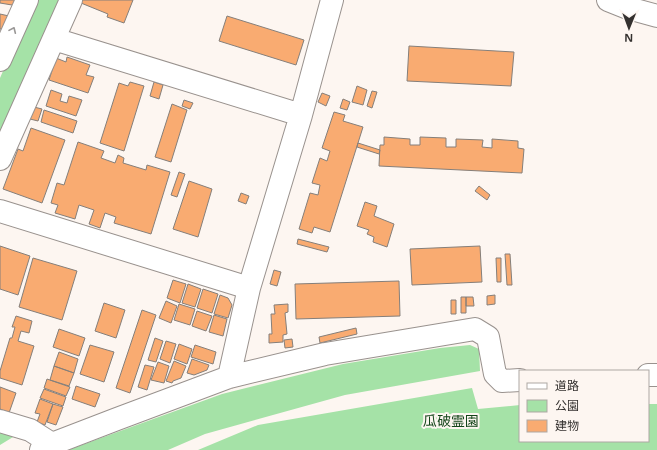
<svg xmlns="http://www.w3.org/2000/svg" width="657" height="450" font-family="'Open Sans','Noto Sans JP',sans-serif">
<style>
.green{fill:#a5e2a7}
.building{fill:#f9ab71;stroke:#857f7a}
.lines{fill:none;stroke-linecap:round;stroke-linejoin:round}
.minor-casing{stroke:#99928e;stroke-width:24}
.minor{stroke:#fff;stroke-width:22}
.oneway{stroke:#9a9897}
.labels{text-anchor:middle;stroke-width:4;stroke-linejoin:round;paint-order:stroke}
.park-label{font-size:14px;fill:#134419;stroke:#fdf6f1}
</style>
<rect width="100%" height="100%" fill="#fdf6f1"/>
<path class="green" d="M 34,0 L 62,0 L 0,143 L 0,78 Z
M 470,345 L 479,349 L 480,371 L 345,395 L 205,434 L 168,450 L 68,450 L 222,394 L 343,364 L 440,348 Z
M 472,388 L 478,409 L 520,405 L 520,441 L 648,441 L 648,404 L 657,404 L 657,450 L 198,450 L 258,425 Z
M 0,428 L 18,434 L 0,445 Z"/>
<path class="building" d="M 0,0 L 20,0 L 18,6 L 0,3 Z
M 82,0 L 133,0 L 124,23 L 107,17 L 108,14 L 81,3 Z
M 0,14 L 9,16 L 7,30 L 0,29 Z
M 227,16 L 304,40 L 296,65 L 219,41 Z
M 409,46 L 514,52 L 511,86 L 407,81 Z
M 67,57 L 90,65 L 86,75 L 94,77 L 88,93 L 49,80 L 56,58 L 66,62 Z
M 130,82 L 144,86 L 124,151 L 100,143 L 119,83 L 128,86 Z
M 154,82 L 163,85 L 159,99 L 150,96 Z
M 357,86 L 367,90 L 363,105 L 352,102 Z
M 51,90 L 62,94 L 60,101 L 67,103 L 69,96 L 82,100 L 76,116 L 46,106 Z
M 372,91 L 377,92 L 372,108 L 367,106 Z
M 322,93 L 330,96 L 326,106 L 318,102 Z
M 343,99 L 350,102 L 347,110 L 340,108 Z
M 184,100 L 193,103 L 190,109 L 182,106 Z
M 172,104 L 187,110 L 171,162 L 155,157 Z
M 30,106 L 42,109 L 38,121 L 26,118 Z
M 44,110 L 77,121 L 73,133 L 41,122 Z
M 334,112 L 345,115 L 343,121 L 363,127 L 330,232 L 314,227 L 312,233 L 299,229 L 310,193 L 318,195 L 320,185 L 312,183 L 320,158 L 327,161 L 330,151 L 322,148 Z
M 31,128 L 65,140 L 42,203 L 3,189 L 18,149 L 23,151 Z
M 384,137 L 410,139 L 410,145 L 420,145 L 420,137 L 446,138 L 446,147 L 456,147 L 456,139 L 483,140 L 482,147 L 492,148 L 492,139 L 518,141 L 518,148 L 524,149 L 522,173 L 379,166 L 380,145 L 384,145 Z
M 78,142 L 104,151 L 101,158 L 115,163 L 118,155 L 124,158 L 123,163 L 146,170 L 147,165 L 170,172 L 151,234 L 114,223 L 116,217 L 105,213 L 100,228 L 89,224 L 94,210 L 79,205 L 75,219 L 55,213 L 58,205 L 51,203 L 57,183 L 64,185 Z
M 358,143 L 380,150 L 379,154 L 357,147 Z
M 179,172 L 185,174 L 177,197 L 171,195 Z
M 189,181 L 212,189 L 198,237 L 173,229 Z
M 479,186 L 490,195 L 487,200 L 475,191 Z
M 241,193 L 249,196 L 246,204 L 238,201 Z
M 365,202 L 377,206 L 374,216 L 394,224 L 387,247 L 373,242 L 374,237 L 367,234 L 369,230 L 357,226 Z
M 298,239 L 329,247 L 327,252 L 297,244 Z
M 0,246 L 30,256 L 18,295 L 0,289 Z
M 480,246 L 482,282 L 412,285 L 410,249 Z
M 505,254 L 510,254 L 512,285 L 507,285 Z
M 33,258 L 77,271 L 62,320 L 19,307 Z
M 496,258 L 501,258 L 501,282 L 497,282 Z
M 274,270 L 281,272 L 277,286 L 270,284 Z
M 173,280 L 186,284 L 180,303 L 167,298 Z
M 399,281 L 400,316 L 296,319 L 295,284 Z
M 188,284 L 201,289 L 195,307 L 182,303 Z
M 203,289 L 218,294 L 212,313 L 197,308 Z
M 220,295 L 228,298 L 232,305 L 228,318 L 214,314 Z
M 495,295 L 495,304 L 487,305 L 487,296 Z
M 461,297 L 466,297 L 466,313 L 461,313 Z
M 466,297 L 473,297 L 474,306 L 466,306 Z
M 451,300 L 456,300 L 456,314 L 451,314 Z
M 166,301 L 177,306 L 171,323 L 159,318 Z
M 104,303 L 125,310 L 116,338 L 95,331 Z
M 179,304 L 195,309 L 190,325 L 174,320 Z
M 288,304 L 288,312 L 285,313 L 287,334 L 283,335 L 283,342 L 269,343 L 269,334 L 272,334 L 271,314 L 275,314 L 274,305 Z
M 142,310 L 156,315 L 130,393 L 116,388 Z
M 197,311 L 212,316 L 206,331 L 192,326 Z
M 214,315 L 227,319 L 223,336 L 209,332 Z
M 16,316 L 32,321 L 29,333 L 21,331 L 18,341 L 34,346 L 22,385 L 0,378 L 0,371 L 10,338 L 12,338 L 15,327 L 12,327 Z
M 356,328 L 357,334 L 320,343 L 319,337 Z
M 59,329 L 85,338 L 79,356 L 53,347 Z
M 155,338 L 163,341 L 156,362 L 148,360 Z
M 292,339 L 293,347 L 285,348 L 284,340 Z
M 166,341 L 176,344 L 170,363 L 160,359 Z
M 179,344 L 192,349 L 187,364 L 174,359 Z
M 90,345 L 114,352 L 104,382 L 80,374 Z
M 195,345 L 216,352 L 213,364 L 191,357 Z
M 59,352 L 78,359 L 74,373 L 54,366 Z
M 192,359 L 209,365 L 207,370 L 194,375 L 187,373 Z
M 174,361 L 186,366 L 181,378 L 173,381 L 172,383 L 166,381 Z
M 158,362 L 169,366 L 164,383 L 151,380 Z
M 145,365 L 154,367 L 147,390 L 138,387 Z
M 54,366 L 74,373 L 69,386 L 50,380 Z
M 47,379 L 70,387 L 66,396 L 44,388 Z
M 76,386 L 100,394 L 95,407 L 72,399 Z
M 0,387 L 16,393 L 9,413 L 0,409 Z
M 44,389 L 66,397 L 63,406 L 40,398 Z
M 40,399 L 53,404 L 45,425 L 37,422 L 40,414 L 35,413 Z
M 53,404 L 63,407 L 56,425 L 47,422 Z"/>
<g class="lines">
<defs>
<path id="minor" d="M 608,0 L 628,8 L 657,16
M 54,39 L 301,115
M 0,60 L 27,0
M 0,159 L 71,0
M 0,211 L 249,288
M 648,375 L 657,375
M 229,377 L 249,288 L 301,115 L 332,0
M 0,421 L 30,430 L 52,444
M 41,450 L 52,444 L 117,419 L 229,377 L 325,354 L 475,329 L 488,337 L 495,374 L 502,381 L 520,380"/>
</defs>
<use href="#minor" class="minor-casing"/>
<use href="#minor" class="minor"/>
</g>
<defs><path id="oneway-chevron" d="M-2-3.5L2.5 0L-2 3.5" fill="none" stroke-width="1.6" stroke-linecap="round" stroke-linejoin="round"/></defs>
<use class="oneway" href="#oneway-chevron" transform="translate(13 30) rotate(-66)"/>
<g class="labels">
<g class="park-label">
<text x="451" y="426">瓜破霊園</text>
</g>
</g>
<rect x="519" y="370" width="130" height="72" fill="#fdf6f1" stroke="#ada7a3"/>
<rect x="527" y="383" width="20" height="6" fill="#ffffff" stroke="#ada7a3"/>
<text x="555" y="390" font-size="12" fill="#34312f">道路</text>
<rect x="527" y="400" width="20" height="12" fill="#a5e2a7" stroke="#ada7a3"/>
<text x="555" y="410" font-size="12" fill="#34312f">公園</text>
<rect x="527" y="420" width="20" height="12" fill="#f9ab71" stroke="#ada7a3"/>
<text x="555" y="430" font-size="12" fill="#34312f">建物</text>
<g transform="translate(629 28) rotate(181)" stroke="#fdf6f1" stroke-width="3" paint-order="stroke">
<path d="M0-3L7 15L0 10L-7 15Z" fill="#34312f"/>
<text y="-6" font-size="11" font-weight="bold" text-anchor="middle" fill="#34312f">N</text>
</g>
</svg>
